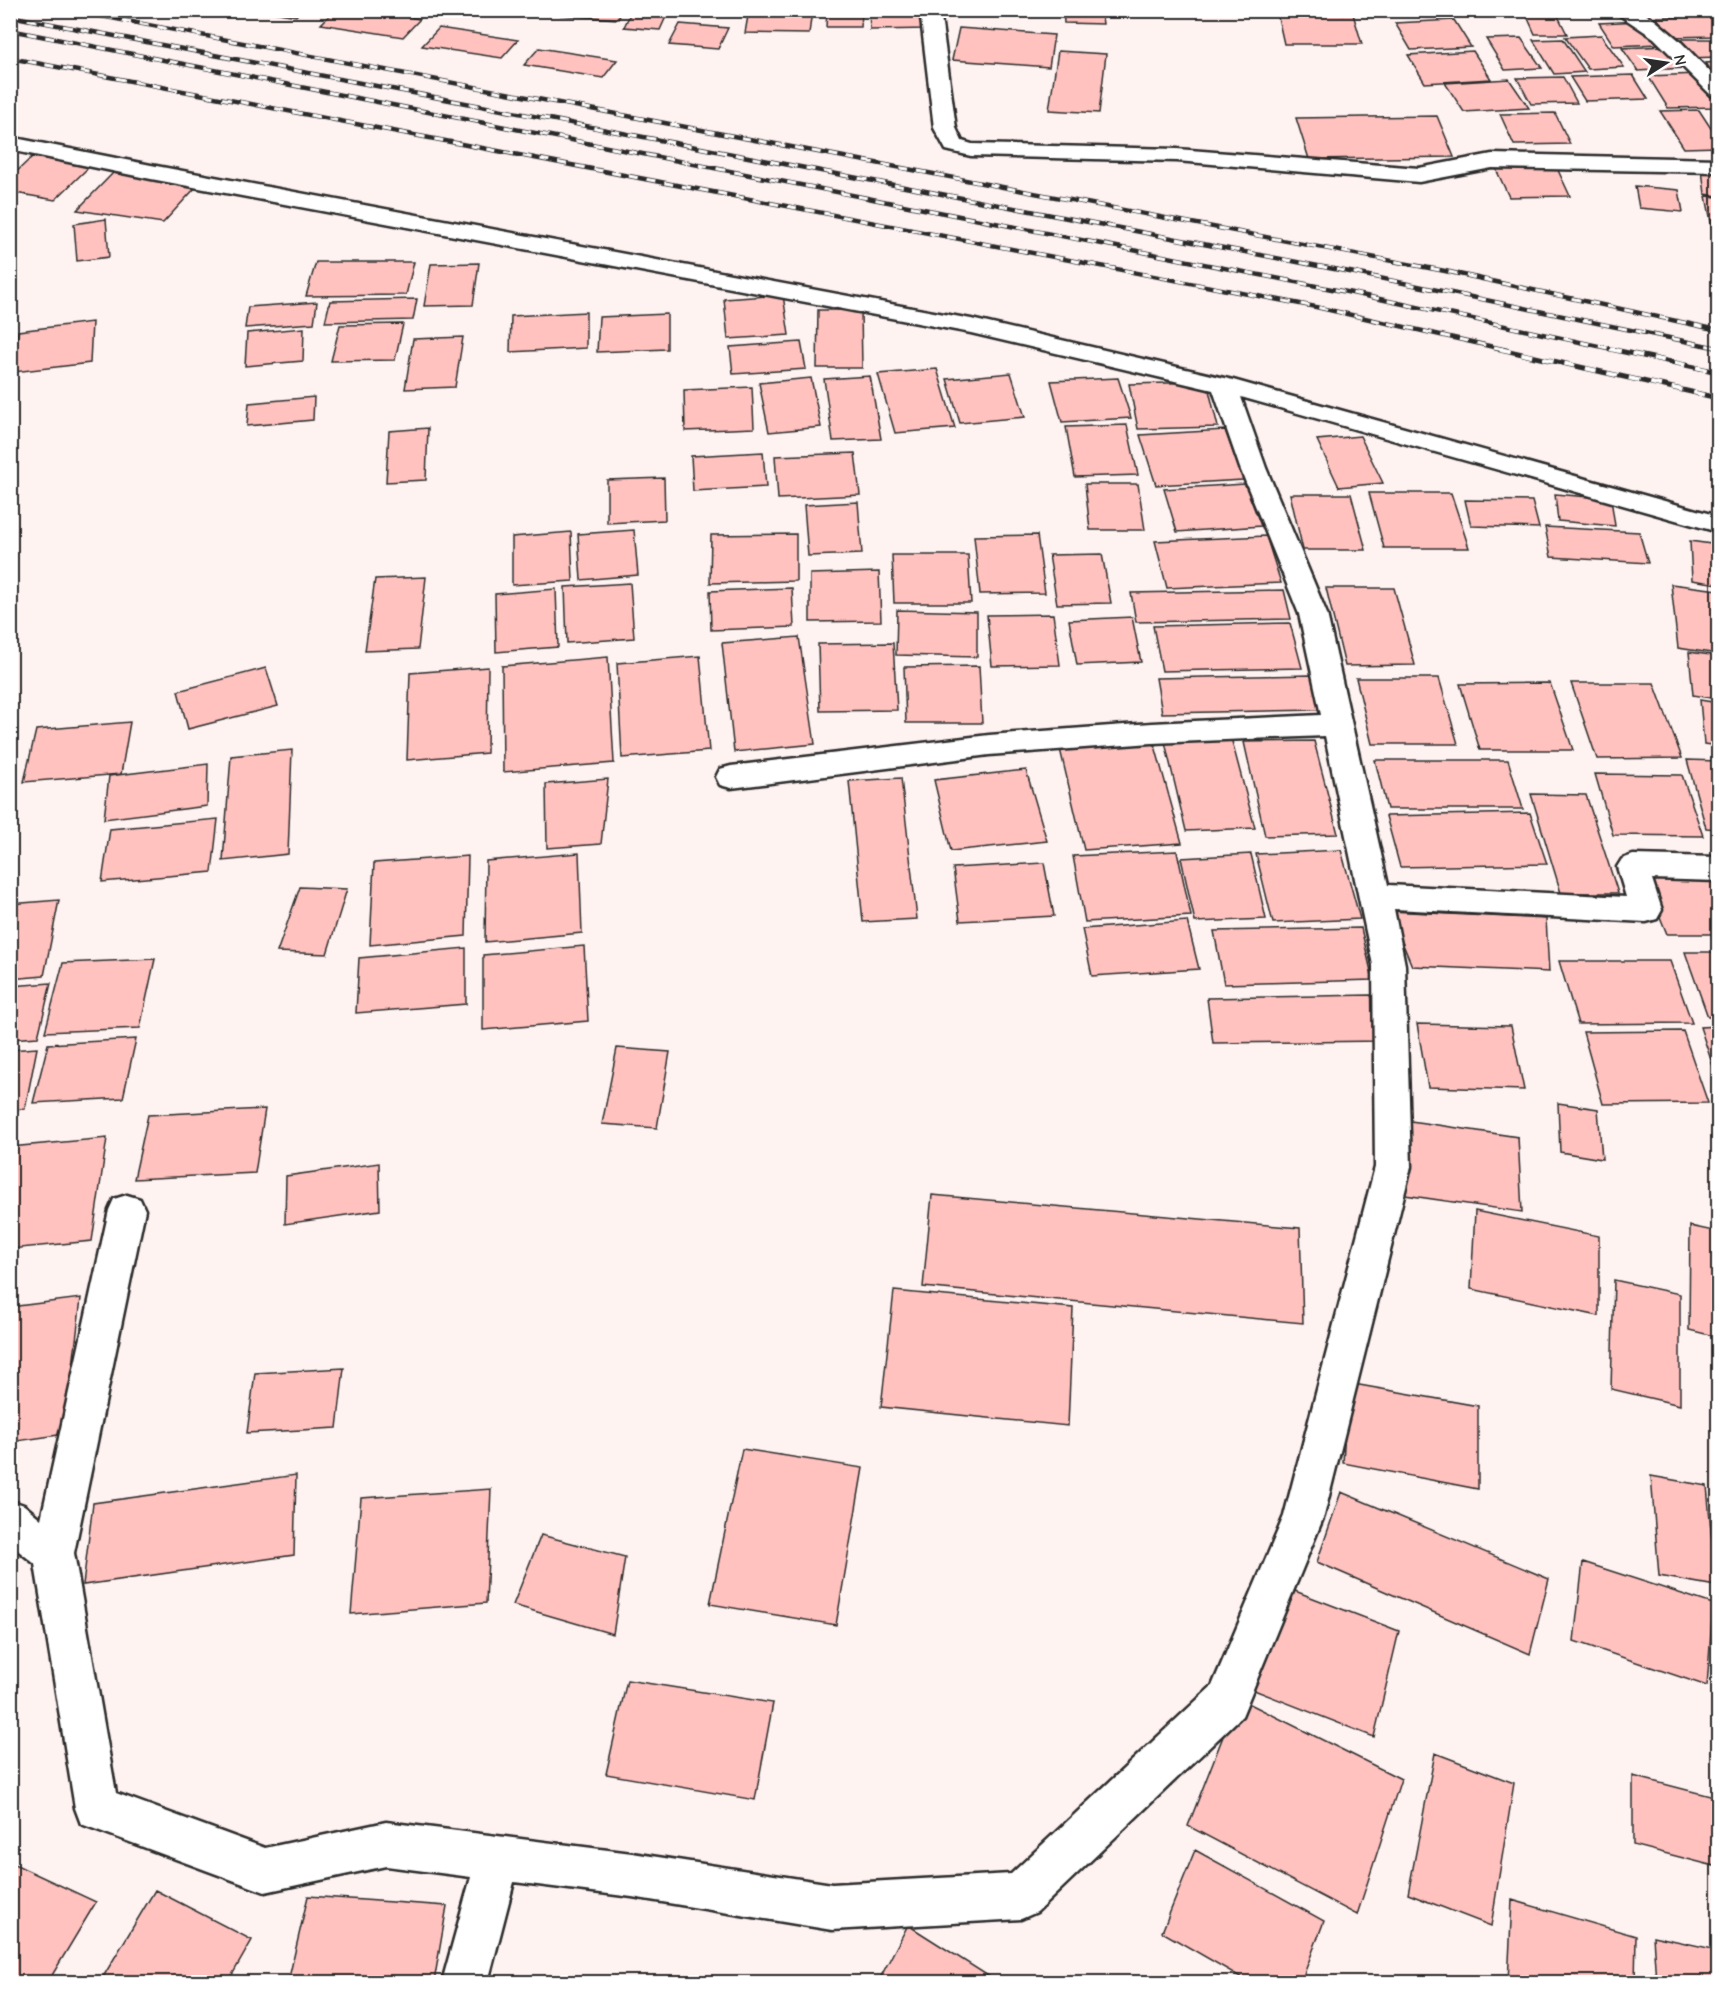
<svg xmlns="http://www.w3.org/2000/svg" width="1729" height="1993" font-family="'Comic Neue',sans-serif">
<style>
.building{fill:#ffc2bf;stroke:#2b2b2b;stroke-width:1.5}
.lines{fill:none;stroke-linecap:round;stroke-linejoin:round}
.minor-casing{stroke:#2b2b2b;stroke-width:5}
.minor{fill:#fff;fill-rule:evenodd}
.rail-far1-casing{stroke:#2b2b2b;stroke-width:4.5}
.rail-casing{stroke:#2b2b2b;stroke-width:5}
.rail-far1{stroke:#fff;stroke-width:3;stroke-dasharray:9;stroke-linecap:butt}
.rail{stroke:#fff;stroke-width:4;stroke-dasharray:11;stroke-linecap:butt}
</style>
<rect width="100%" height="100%" fill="#fff3f2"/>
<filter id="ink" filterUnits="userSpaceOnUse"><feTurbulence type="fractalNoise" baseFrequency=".0167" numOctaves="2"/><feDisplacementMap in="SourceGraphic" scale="12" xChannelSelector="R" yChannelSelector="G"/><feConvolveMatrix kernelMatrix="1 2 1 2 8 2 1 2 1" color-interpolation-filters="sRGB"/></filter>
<g filter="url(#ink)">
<path class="building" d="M 261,10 L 301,10 L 296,16 Z
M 335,10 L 369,10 L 420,19 L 403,37 L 321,24 Z
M 564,10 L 623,10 L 618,19 L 561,15 Z
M 632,10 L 669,10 L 660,30 L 624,27 Z
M 749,10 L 812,10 L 809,34 L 745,33 Z
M 827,10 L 862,10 L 861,27 L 826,27 Z
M 869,10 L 926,10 L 928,29 L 870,30 Z
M 1063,10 L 1101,10 L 1103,24 L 1064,23 Z
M 1277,13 L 1353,14 L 1362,44 L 1284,44 Z
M 1526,14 L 1557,14 L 1567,34 L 1535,34 Z
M 1657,17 L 1718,17 L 1718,36 L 1668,37 Z
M 1454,20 L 1471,47 L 1411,50 L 1395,23 Z
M 1642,21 L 1659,44 L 1614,46 L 1599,23 Z
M 680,24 L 728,28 L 718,49 L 669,45 Z
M 439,28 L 518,40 L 502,58 L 422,46 Z
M 959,28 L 1054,35 L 1049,67 L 952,60 Z
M 1601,35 L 1624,67 L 1588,69 L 1565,37 Z
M 1521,38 L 1542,68 L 1505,70 L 1486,39 Z
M 1563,39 L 1585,72 L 1554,74 L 1533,40 Z
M 1676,39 L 1718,39 L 1718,57 L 1687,58 Z
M 1666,46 L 1683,68 L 1638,71 L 1622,48 Z
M 539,48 L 617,60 L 603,78 L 524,65 Z
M 1058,51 L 1106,54 L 1099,113 L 1049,110 Z
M 1473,51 L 1491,79 L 1425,83 L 1408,55 Z
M 1718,62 L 1718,81 L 1706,63 Z
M 1698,74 L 1718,107 L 1668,108 L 1648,76 Z
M 1633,75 L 1648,99 L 1585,101 L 1570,77 Z
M 1563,77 L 1577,103 L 1531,104 L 1517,78 Z
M 1509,79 L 1529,108 L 1464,112 L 1445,83 Z
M 1699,110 L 1718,139 L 1718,147 L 1684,148 L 1660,111 Z
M 1555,113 L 1570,144 L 1514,145 L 1500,114 Z
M 1437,116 L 1454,157 L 1309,159 L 1296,118 Z
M 32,157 L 90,166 L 55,200 L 10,192 L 10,178 Z
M 1556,166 L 1570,196 L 1509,197 L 1495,167 Z
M 1702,170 L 1718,172 L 1718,196 L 1705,194 Z
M 113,173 L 197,186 L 163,223 L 77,210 Z
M 1635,186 L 1679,190 L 1683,212 L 1639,208 Z
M 1706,196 L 1718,197 L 1718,227 L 1712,227 Z
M 106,219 L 109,257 L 77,261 L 74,224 Z
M 316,262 L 414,262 L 406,295 L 306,296 Z
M 479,263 L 473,305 L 424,306 L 431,264 Z
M 783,295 L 789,335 L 728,339 L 724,299 Z
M 417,299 L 413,320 L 325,322 L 330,301 Z
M 317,302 L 314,323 L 245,328 L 248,307 Z
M 818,310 L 861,310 L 862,368 L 817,368 Z
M 586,312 L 586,348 L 510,352 L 511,316 Z
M 667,314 L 667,349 L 597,352 L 599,317 Z
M 92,322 L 90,363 L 14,372 L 18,331 Z
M 403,324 L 395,360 L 331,361 L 340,325 Z
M 304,328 L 303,361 L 245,366 L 247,333 Z
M 463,337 L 455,387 L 405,389 L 413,339 Z
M 801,342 L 806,369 L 733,374 L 730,347 Z
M 937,369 L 955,428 L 895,433 L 878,374 Z
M 1011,373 L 1025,417 L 960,423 L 947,379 Z
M 870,376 L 881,439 L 833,441 L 824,379 Z
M 811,378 L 821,427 L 769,432 L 759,383 Z
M 1118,378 L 1131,418 L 1062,422 L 1051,381 Z
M 1207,382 L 1218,427 L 1138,429 L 1129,384 Z
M 752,387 L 754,428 L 685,431 L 684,390 Z
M 314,397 L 313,420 L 247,426 L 249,403 Z
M 1127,425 L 1138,475 L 1075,477 L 1066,427 Z
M 428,428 L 426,480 L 386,482 L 389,431 Z
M 1225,430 L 1243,480 L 1156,485 L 1140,435 Z
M 1360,436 L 1383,483 L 1339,487 L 1317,440 Z
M 763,452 L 766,487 L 693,491 L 691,456 Z
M 855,453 L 860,495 L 778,499 L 775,456 Z
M 664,478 L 665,520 L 607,523 L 607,480 Z
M 1085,484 L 1138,484 L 1145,530 L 1090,530 Z
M 1245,484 L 1261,526 L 1177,532 L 1164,489 Z
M 1369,493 L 1451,493 L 1469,548 L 1384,548 Z
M 1290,494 L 1351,494 L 1366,550 L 1303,550 Z
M 1555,494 L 1611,499 L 1615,526 L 1558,521 Z
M 1465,500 L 1532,501 L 1539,528 L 1471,526 Z
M 858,502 L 862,554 L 808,556 L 804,505 Z
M 1545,527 L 1639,532 L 1648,563 L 1551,557 Z
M 634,530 L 638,575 L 581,580 L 578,534 Z
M 571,532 L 573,581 L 512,585 L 512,537 Z
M 796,534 L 796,581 L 710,583 L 711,535 Z
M 1037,535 L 1045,593 L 980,594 L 974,536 Z
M 1266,536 L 1281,583 L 1167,588 L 1155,541 Z
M 1690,541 L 1718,545 L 1718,584 L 1692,580 Z
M 1102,554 L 1111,603 L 1057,604 L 1049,555 Z
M 892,555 L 968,555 L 971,603 L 894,603 Z
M 879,572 L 881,621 L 810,622 L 810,574 Z
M 426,577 L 418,649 L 365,651 L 375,579 Z
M 630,583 L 634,638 L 567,643 L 565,587 Z
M 1671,584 L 1718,590 L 1718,654 L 1678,648 Z
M 792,588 L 794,627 L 711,630 L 710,591 Z
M 1326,588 L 1394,588 L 1415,665 L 1345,666 Z
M 556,589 L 558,647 L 496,652 L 495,594 Z
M 1284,590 L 1291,619 L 1136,622 L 1131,593 Z
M 897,610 L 977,612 L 977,657 L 896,655 Z
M 1053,614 L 1060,665 L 992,666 L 987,615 Z
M 1132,617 L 1141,662 L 1077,665 L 1069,620 Z
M 1290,623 L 1302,668 L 1162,671 L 1153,626 Z
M 799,637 L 815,744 L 734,752 L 722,643 Z
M 893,643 L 897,710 L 820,711 L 818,644 Z
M 1689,652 L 1718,656 L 1718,699 L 1693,695 Z
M 700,656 L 709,751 L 622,758 L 617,663 Z
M 608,657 L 614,763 L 503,772 L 502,666 Z
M 979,666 L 982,723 L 906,723 L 904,667 Z
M 488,667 L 487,753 L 407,760 L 410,673 Z
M 266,668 L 278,706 L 188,729 L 178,691 Z
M 1311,675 L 1319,710 L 1162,713 L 1156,678 Z
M 1356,678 L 1439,678 L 1458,744 L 1372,744 Z
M 1550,683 L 1573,750 L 1480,750 L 1460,684 Z
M 1571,683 L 1654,683 L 1682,758 L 1597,759 Z
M 1700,700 L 1718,703 L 1718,746 L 1704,744 Z
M 130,722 L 121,774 L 24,782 L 36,730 Z
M 1230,734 L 1255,828 L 1186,831 L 1164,738 Z
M 1314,741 L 1338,834 L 1265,836 L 1244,742 Z
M 1154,742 L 1182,843 L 1084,850 L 1060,749 Z
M 292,750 L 288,854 L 223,861 L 231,756 Z
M 1375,760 L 1508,760 L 1523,809 L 1387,809 Z
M 1687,760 L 1718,761 L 1718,829 L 1706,828 Z
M 208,764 L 207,806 L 104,819 L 109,776 Z
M 1026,770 L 1047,841 L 951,851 L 934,780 Z
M 1595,774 L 1682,775 L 1703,836 L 1613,835 Z
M 901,778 L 917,919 L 863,922 L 849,781 Z
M 608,779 L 601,844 L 547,848 L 546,784 Z
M 1531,794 L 1586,795 L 1618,893 L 1561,893 Z
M 1530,813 L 1547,864 L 1400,867 L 1386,816 Z
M 218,819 L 212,872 L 102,882 L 110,829 Z
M 1341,850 L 1360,919 L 1273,923 L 1256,854 Z
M 1177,851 L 1191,916 L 1085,922 L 1073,856 Z
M 579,853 L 582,933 L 485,942 L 486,861 Z
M 1251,854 L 1266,919 L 1195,922 L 1181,858 Z
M 468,856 L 466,936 L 370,945 L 374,863 Z
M 1044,863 L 1054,916 L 960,921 L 953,868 Z
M 1718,874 L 1718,934 L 1667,934 L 1643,875 Z
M 300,887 L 347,889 L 327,954 L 277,952 Z
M 59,900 L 44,976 L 10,979 L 10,904 Z
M 1389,911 L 1546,919 L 1549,972 L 1412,966 Z
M 1187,921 L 1199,969 L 1092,976 L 1082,929 Z
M 1361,928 L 1373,980 L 1224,984 L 1214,931 Z
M 584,946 L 588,1021 L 483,1030 L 483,955 Z
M 466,948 L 466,1004 L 356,1013 L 359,958 Z
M 1685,952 L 1718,952 L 1718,1017 L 1708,1017 Z
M 155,959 L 140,1028 L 45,1032 L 63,963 Z
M 1559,961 L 1670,961 L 1692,1023 L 1578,1024 Z
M 51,983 L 38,1037 L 10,1039 L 10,986 Z
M 1371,995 L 1382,1041 L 1213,1043 L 1207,998 Z
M 1417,1024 L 1511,1026 L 1524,1090 L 1428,1087 Z
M 1718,1026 L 1718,1081 L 1700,1027 Z
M 1683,1031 L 1708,1103 L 1603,1104 L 1583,1032 Z
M 136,1039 L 123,1098 L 33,1103 L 48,1044 Z
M 37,1048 L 25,1109 L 10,1110 L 10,1050 Z
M 617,1048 L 670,1052 L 657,1128 L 602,1124 Z
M 1558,1103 L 1598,1109 L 1602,1159 L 1560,1152 Z
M 265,1109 L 255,1173 L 134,1179 L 148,1115 Z
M 1404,1120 L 1518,1137 L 1522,1212 L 1405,1195 Z
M 107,1138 L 92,1241 L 10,1249 L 10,1147 Z
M 379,1163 L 380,1210 L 285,1224 L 286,1176 Z
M 932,1195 L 1300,1228 L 1303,1323 L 923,1287 Z
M 1475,1211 L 1599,1236 L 1599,1316 L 1471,1289 Z
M 1690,1226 L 1718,1232 L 1718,1337 L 1689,1330 Z
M 1614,1280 L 1680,1294 L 1680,1405 L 1611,1389 Z
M 894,1291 L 1073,1308 L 1068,1426 L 881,1407 Z
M 81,1298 L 65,1434 L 10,1442 L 10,1307 Z
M 344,1368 L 337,1428 L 247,1433 L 255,1373 Z
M 1348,1383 L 1478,1406 L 1478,1489 L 1343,1463 Z
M 742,1449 L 863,1468 L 836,1625 L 710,1604 Z
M 296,1475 L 294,1555 L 83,1585 L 93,1503 Z
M 1651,1476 L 1707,1486 L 1716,1586 L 1659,1576 Z
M 491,1489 L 486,1603 L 351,1614 L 361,1498 Z
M 1341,1492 L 1549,1579 L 1530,1654 L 1317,1562 Z
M 541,1535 L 625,1557 L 613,1634 L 513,1605 Z
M 1583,1562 L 1713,1604 L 1707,1686 L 1574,1641 Z
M 1282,1586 L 1399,1631 L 1374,1737 L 1254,1690 Z
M 627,1680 L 773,1703 L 755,1800 L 606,1774 Z
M 1238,1698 L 1401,1779 L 1357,1915 L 1188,1826 Z
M 1435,1753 L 1514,1783 L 1491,1926 L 1408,1894 Z
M 1633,1776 L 1718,1798 L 1718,1867 L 1633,1845 Z
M 1195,1850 L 1324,1921 L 1301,1982 L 1249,1982 L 1162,1932 Z
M 10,1862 L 96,1902 L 48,1982 L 10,1982 Z
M 155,1890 L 252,1940 L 228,1982 L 100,1982 Z
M 308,1896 L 447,1906 L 434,1982 L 288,1982 Z
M 1512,1900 L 1636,1936 L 1635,1982 L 1508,1982 Z
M 908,1925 L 990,1977 L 988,1982 L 878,1982 Z
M 1653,1936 L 1718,1950 L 1718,1982 L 1656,1982 Z"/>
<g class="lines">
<defs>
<path id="minor" d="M 920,10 L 940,10 L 956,128 L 962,141 L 972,144 L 1177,149 L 1419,168 L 1492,154 L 1718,159 L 1718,172 L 1492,168 L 1419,182 L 1177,161 L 971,156 L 946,150 L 934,128 Z
M 1612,10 L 1639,10 L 1655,20 L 1680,41 L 1718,80 L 1718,97 L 1711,95 L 1654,38 Z
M 10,137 L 151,165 L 971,319 L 1233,380 L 1718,516 L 1718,532 L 1241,397 L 1266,468 L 1327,614 L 1388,885 L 1626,897 L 1617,867 L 1622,859 L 1633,855 L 1718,857 L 1718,881 L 1652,879 L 1662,910 L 1657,919 L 1646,922 L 1394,909 L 1405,965 L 1411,1167 L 1324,1516 L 1242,1716 L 1037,1912 L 1021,1919 L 832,1930 L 632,1897 L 514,1882 L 488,1982 L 442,1982 L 471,1877 L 386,1866 L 265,1892 L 81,1824 L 75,1808 L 35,1564 L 10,1544 L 10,1500 L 24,1505 L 41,1519 L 109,1210 L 114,1199 L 127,1195 L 140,1199 L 145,1210 L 74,1553 L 116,1793 L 265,1848 L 386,1822 L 632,1853 L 832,1884 L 1011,1874 L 1212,1686 L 1284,1516 L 1375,1167 L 1373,965 L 1325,736 L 1152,743 L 989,755 L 731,788 L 720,785 L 716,777 L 720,769 L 731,766 L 989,735 L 1152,723 L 1321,715 L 1299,614 L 1240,468 L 1213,390 L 971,333 L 151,179 L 10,150 Z"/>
</defs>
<use href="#minor" class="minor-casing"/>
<use href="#minor" class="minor"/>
<defs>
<path id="rail-far1" d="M 69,10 L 1445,271 L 1718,330
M 10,16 L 1355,273 L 1718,348
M 10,30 L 1352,293 L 1617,350
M 10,58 L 1316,307 L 1507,350"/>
<path id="rail" d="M 1500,349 L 1718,398
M 1610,349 L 1718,372"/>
</defs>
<use href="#rail-far1" class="rail-far1-casing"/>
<use href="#rail" class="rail-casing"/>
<use href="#rail-far1" class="rail-far1"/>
<use href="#rail" class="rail"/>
</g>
</g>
<rect width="1729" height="1993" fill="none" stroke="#fff" stroke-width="36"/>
<rect x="18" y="18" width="1693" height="1957" fill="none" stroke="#2b2b2b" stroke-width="2" filter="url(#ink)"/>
<g transform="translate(1666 63) rotate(78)" stroke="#ffffff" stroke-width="4.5" paint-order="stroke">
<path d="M0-4.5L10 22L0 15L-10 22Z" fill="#2b2b2b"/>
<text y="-9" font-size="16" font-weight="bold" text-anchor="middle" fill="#2b2b2b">N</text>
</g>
</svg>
